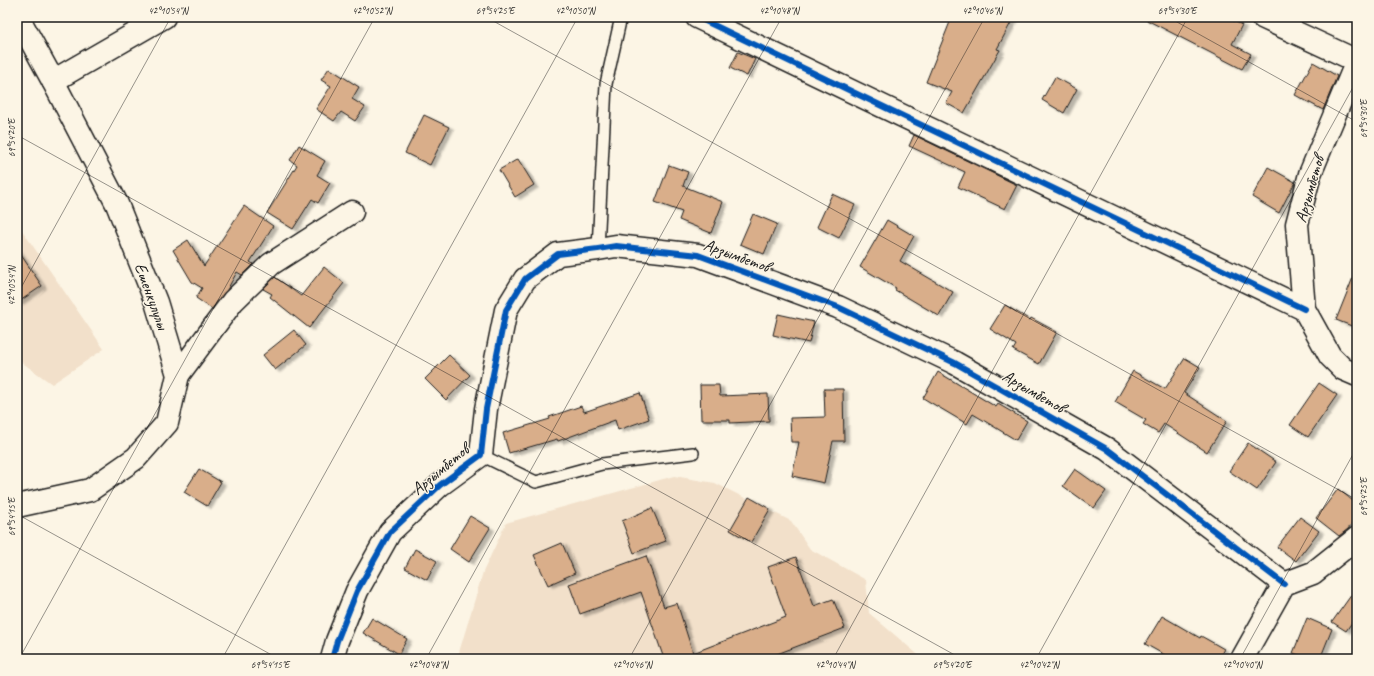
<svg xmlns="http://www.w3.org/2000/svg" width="1374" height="676" font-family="Caveat,sans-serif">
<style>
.built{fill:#f2e0ca}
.building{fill:#d9ae8a;stroke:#1c1c1c;filter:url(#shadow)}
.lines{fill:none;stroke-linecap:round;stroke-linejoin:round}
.service-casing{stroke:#1c1c1c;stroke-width:14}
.minor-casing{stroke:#1c1c1c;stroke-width:25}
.tertiary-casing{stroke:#1c1c1c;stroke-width:25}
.service{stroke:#fcf5e5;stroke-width:11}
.minor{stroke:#fcf5e5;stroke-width:22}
.tertiary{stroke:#fcf5e5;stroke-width:22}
.cycleway-casing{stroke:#fcf5e5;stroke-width:8}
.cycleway{stroke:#0057b8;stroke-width:6}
.ticks{fill:none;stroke:#1c1c1c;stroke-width:1;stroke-opacity:0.45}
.labels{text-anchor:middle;stroke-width:3;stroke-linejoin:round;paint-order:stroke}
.street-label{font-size:17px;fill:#1c1c1c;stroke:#fcf5e5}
.neatline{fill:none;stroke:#1c1c1c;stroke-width:1.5}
.ticks-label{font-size:10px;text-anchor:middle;fill:#1c1c1c}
</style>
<defs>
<filter id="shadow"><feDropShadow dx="4.5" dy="2.5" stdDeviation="1" flood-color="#0004"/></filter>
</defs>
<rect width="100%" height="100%" fill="#fcf5e5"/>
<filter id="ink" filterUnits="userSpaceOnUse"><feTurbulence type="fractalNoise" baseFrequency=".025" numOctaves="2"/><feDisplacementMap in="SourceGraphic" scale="8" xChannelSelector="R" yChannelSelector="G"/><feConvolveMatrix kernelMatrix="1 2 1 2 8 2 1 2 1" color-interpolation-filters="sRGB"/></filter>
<g filter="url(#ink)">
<path class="built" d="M 17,223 L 104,349 L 52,384 L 17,359 Z
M 674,476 L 715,483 L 791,521 L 810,549 L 866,580 L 869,613 L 923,659 L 457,659 L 483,572 L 506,523 Z"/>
<path class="building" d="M 952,17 L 1014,17 L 997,49 L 1000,50 L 964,113 L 946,103 L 952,92 L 926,82 Z
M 1141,17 L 1226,17 L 1242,25 L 1232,44 L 1251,54 L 1242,69 Z
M 738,52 L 755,59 L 747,76 L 730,68 Z
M 1313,62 L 1337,76 L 1323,110 L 1295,95 Z
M 329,68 L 359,87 L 352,99 L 365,107 L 355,121 L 341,112 L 334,121 L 316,109 L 331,86 L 321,80 Z
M 1055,77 L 1077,89 L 1064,113 L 1042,100 Z
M 424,115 L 449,127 L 430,165 L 405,153 Z
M 914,135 L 1017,185 L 1005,209 L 958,187 L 965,172 L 909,146 Z
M 299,145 L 325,161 L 317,175 L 330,183 L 318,203 L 312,199 L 293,229 L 267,213 L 297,165 L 290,160 Z
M 518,159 L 534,185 L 515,197 L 499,170 Z
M 669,165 L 688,172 L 683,186 L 723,202 L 711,233 L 679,220 L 682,212 L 655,202 Z
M 1268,167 L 1295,182 L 1279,213 L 1252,197 Z
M 832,194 L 855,205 L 839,238 L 817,227 Z
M 244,206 L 273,226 L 250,262 L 253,264 L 242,275 L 237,272 L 227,290 L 212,309 L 196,298 L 202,288 L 192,282 L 173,250 L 188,240 L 204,266 Z
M 753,214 L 777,224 L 764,254 L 740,244 Z
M 887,220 L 914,236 L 900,261 L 953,292 L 939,316 L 895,290 L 896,288 L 860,267 Z
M 17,249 L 42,286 L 17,303 Z
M 324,267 L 344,283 L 309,328 L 270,297 L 272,294 L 263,289 L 275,277 L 301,296 Z
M 1356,270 L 1357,271 L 1357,328 L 1336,320 Z
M 1005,305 L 1030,320 L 1031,318 L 1057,332 L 1039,364 L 1013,350 L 1016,345 L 990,329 Z
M 778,314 L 814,322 L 809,343 L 773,335 Z
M 294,330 L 306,345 L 275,370 L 263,355 Z
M 449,355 L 470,375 L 446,400 L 425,379 Z
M 1185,358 L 1200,367 L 1184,393 L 1227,421 L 1207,452 L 1164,424 L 1158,433 L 1143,424 L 1146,420 L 1115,402 L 1133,371 L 1165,389 Z
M 938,372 L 996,407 L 998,404 L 1027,421 L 1016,440 L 973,414 L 967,424 L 923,398 Z
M 1319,383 L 1337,395 L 1308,437 L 1290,425 Z
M 700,385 L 719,385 L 720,396 L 768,394 L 769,421 L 730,423 L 730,420 L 701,420 Z
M 824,389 L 843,389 L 844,441 L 833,441 L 824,483 L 792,476 L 799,442 L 791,442 L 790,418 L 825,417 Z
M 640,393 L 649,419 L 618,430 L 615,420 L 558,441 L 557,439 L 509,453 L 503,433 L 550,419 L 549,417 L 581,406 L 584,412 Z
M 1248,443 L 1276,462 L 1257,490 L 1229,471 Z
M 199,469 L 221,482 L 207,506 L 184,492 Z
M 1075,469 L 1106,491 L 1094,508 L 1063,486 Z
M 1338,489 L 1357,504 L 1357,517 L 1348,529 L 1339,536 L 1316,518 Z
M 749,497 L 770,509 L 751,542 L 730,530 Z
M 652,508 L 666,541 L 634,553 L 622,521 Z
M 470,516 L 490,528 L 469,562 L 450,549 Z
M 1300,517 L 1319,531 L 1296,561 L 1277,547 Z
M 562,543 L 575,573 L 548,585 L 534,555 Z
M 415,549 L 437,561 L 427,580 L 405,568 Z
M 646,556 L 664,607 L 677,603 L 693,653 L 786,617 L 768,567 L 796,557 L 814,606 L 833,599 L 845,628 L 764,659 L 664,659 L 641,592 L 580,614 L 569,584 Z
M 1357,587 L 1357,615 L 1346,631 L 1332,622 Z
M 1162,616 L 1200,638 L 1201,636 L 1224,649 L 1218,659 L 1172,659 L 1145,644 Z
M 372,618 L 407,639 L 399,654 L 363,633 Z
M 1307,618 L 1332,629 L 1320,659 L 1309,659 L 1293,653 Z"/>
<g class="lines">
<defs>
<path id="service" d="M 598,249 L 606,84 L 621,17
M 481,455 L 536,482 L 602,464 L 693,453"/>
<path id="minor" d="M 697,17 L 1304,309
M 1262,17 L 1357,61 L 1310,174 L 1297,224 L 1304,309 L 1330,356 L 1343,369 L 1357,375
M 53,81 L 164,17
M 178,375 L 233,301 L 271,264 L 352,212
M 332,659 L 337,641 L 357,591 L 390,532 L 440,485 L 481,455 L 486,409 L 506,310 L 525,279 L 558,254 L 598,249 L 616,246 L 698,255 L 838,307 L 955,363 L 1107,449 L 1284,584
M 1242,659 L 1284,584 L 1313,573 L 1357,538"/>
<path id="tertiary" d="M 17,506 L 90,490 L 136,458 L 167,423 L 178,375 L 156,302 L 117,204 L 53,81 L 18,17"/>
</defs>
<use href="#service" class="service-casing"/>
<use href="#minor" class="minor-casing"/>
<use href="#tertiary" class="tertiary-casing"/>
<use href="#service" class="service"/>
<use href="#minor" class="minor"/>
<use href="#tertiary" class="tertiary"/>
<defs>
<path id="cycleway" d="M 697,17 L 1304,309
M 332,659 L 337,641 L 357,591 L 390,532 L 440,485 L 481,455 L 486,409 L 506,310 L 525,279 L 558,254 L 598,249 L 616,246 L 698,255 L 838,307 L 955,363 L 1107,449 L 1284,584"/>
</defs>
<use href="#cycleway" class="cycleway-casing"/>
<use href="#cycleway" class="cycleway"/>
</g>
</g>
<path class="ticks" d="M 486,17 L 1357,500M 1168,17 L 1357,122M 17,135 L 962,659M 17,295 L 171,17M 17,514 L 279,659M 19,659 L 375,17M 222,659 L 578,17M 426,659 L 782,17M 629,659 L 985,17M 833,659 L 1188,17M 1036,659 L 1357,80M 1240,659 L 1357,447"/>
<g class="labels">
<g class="street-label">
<text transform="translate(1309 189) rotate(-74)" y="6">Арзымбетов</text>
<text transform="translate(737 255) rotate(20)" y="6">Арзымбетов</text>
<text transform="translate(152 296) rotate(70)" y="6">Ешенкулулы</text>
<text transform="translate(1034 391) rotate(30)" y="6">Арзымбетов</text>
<text transform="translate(440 469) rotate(-40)" y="6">Арзымбетов</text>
</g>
</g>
<rect width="1374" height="676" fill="none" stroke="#fcf5e5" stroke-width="44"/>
<rect x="22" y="22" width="1330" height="632" class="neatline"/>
<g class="ticks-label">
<text x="168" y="14">42°10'54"N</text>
<text x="372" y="14">42°10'52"N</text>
<text x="495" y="14">69°54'25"E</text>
<text x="575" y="14">42°10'50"N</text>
<text x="779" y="14">42°10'48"N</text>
<text x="982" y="14">42°10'46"N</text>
<text x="1177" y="14">69°54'30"E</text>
<text transform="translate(1363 119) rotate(-90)" y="4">69°54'30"E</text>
<text transform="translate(11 138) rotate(-90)" y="4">69°54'20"E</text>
<text transform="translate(11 286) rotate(-90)" y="4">42°10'54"N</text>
<text transform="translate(1363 497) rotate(-90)" y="4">69°54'25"E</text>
<text transform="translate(11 517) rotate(-90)" y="4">69°54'15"E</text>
<text x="270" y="668">69°54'15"E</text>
<text x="428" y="668">42°10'48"N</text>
<text x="632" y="668">42°10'46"N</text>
<text x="835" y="668">42°10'44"N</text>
<text x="952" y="668">69°54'20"E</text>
<text x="1039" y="668">42°10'42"N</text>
<text x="1242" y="668">42°10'40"N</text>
</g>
</svg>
